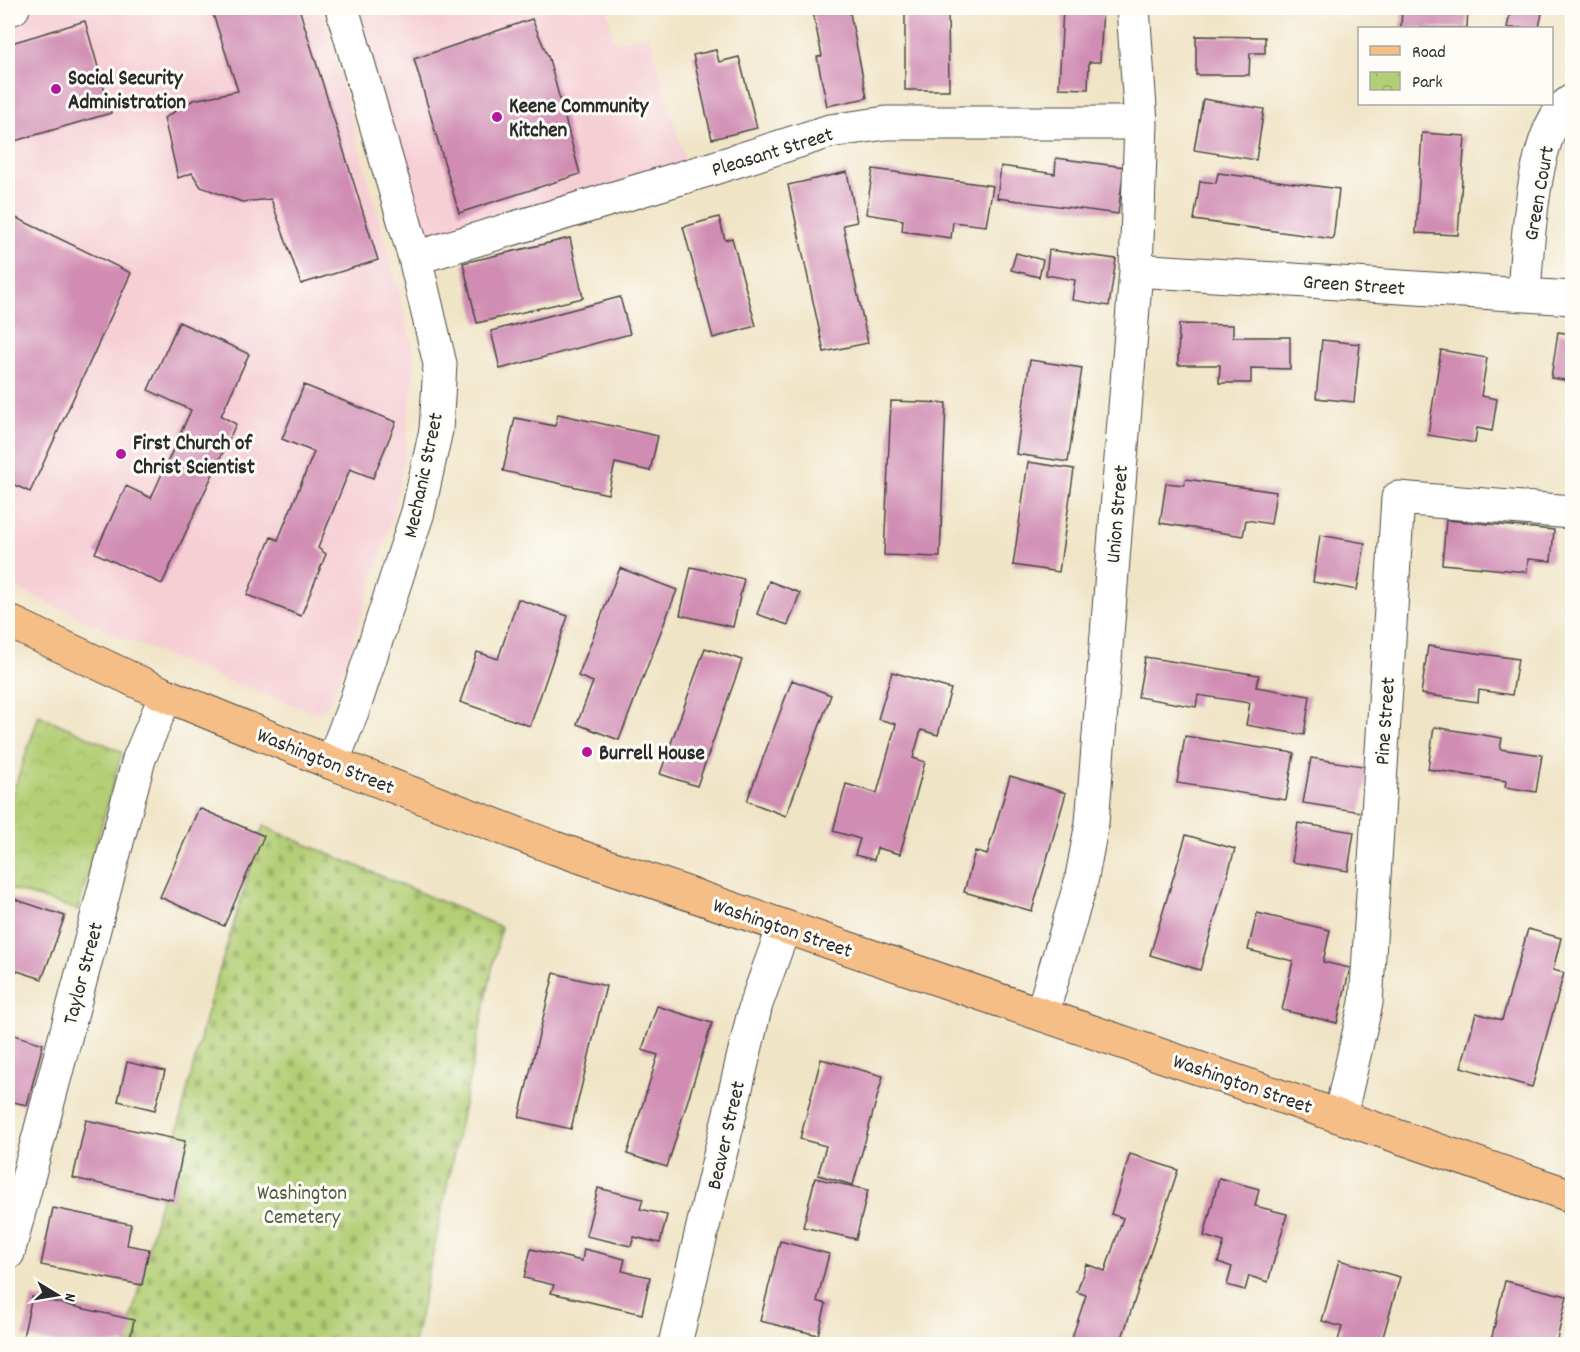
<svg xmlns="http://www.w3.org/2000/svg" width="1580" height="1352" font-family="Dekko,sans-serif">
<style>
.built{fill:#f6cfd5}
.cemetery{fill:url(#cemetery-stones);stroke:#6f7c50;stroke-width:1.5}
.park{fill:url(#park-crowns);stroke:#6f7c50;stroke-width:1.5}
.building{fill:#d08cb2}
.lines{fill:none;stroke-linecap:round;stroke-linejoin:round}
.minor-casing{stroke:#494742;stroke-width:35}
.major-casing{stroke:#494742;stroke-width:35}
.minor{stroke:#fff;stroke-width:33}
.major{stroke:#f6be87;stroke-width:33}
.poi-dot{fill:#b5179e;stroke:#fdfcf7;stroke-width:2}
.labels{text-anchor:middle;stroke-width:6;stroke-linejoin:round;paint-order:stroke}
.poi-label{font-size:21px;font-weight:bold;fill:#2b2b2b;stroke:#fdfcf7;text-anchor:start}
.street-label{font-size:21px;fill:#2b2b2b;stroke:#fdfcf7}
.park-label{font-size:21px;fill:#545c41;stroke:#fdfcf7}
</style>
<defs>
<pattern id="cemetery-stones" width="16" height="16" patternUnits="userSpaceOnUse" patternTransform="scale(1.5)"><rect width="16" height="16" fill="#b3ce74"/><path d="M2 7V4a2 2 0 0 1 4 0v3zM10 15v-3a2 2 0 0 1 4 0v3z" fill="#9ab165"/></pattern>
<pattern id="park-crowns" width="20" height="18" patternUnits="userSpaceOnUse" patternTransform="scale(1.5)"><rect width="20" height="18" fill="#b3ce74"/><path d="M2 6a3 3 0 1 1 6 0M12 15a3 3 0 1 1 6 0" fill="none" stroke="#9ab165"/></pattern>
</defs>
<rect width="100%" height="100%" fill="#fdfcf7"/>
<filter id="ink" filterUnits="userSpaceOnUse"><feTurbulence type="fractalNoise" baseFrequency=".0167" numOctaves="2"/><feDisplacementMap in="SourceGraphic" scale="12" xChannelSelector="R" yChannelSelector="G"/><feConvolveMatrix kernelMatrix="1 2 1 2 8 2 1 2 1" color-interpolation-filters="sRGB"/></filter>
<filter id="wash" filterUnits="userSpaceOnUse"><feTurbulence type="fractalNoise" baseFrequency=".008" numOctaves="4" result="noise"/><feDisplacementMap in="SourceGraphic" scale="24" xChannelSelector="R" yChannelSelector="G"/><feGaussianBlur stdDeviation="1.35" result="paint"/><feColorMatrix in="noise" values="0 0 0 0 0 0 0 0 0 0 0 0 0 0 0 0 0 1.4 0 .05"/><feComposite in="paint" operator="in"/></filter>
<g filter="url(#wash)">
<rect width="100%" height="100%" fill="#f0e4c6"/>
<path class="built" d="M 8,8 L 321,8 L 399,291 L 415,360 L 405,454 L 393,517 L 349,653 L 327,708 L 317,713 L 230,682 L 116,635 L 8,584 Z
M 358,8 L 607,8 L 614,43 L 649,34 L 687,167 L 425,249 Z"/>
<path class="cemetery" d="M 263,826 L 501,927 L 414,1344 L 125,1344 L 206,1015 Z"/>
<path class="park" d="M 39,715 L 122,752 L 78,910 L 8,888 L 8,807 Z"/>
<g id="blocks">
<path class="building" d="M 211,8 L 299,8 L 378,260 L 301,284 L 271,199 L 242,202 L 201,187 L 192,173 L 178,178 L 164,118 L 193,100 L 238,91 Z
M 812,8 L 849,8 L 867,98 L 827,106 L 817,57 L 822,56 Z
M 1063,8 L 1103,8 L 1100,62 L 1089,62 L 1088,89 L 1059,88 Z
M 1402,8 L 1468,8 L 1467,28 L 1401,28 Z
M 1511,8 L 1543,8 L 1539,28 L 1507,28 Z
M 905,10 L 948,10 L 949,90 L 905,90 Z
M 532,19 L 549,59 L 580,174 L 459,213 L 414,59 Z
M 85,21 L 111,113 L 8,143 L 8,44 Z
M 1196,36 L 1265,37 L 1265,53 L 1250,53 L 1249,75 L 1196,75 Z
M 716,50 L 719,62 L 739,57 L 757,128 L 712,139 L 693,55 Z
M 1203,99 L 1264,109 L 1256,160 L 1194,150 Z
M 1422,133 L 1465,136 L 1458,235 L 1416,233 Z
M 1056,158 L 1124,167 L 1118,214 L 997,198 L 1001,166 L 1055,174 Z
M 873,169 L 993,186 L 986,226 L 953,222 L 951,238 L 902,231 L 903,220 L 866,214 Z
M 847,172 L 857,222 L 843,225 L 868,343 L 824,352 L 788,185 Z
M 1218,173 L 1339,189 L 1333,239 L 1194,220 L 1200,181 L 1216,183 Z
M 8,214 L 131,273 L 30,492 L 8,482 Z
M 719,217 L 725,240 L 732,238 L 756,326 L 713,338 L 683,227 Z
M 570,238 L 583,298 L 477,323 L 463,263 Z
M 1049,250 L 1116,259 L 1109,306 L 1072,300 L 1075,280 L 1046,275 Z
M 1016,253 L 1043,260 L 1039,277 L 1011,270 Z
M 620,297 L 630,334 L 500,369 L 491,331 Z
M 179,322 L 249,354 L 221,416 L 236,424 L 162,584 L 95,553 L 126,486 L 151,498 L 191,410 L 148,390 Z
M 1179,324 L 1233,325 L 1233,337 L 1290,337 L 1290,369 L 1251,368 L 1251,383 L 1219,383 L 1220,365 L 1178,365 Z
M 1558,332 L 1572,334 L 1572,381 L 1551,378 Z
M 1322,340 L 1360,344 L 1354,402 L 1316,398 Z
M 1441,350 L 1487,358 L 1481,396 L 1497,399 L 1492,431 L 1477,428 L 1475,443 L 1428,435 Z
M 1030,360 L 1082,368 L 1068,462 L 1016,454 Z
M 304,385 L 396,422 L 373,478 L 350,469 L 318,548 L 326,554 L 301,616 L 247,595 L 271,537 L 278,540 L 314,452 L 282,439 Z
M 891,401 L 946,403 L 940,557 L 884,555 Z
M 558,414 L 658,436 L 650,471 L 615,463 L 608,494 L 503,471 L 515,418 L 555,426 Z
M 1028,462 L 1074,469 L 1059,572 L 1013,565 Z
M 1186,479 L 1276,492 L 1271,524 L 1246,520 L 1243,536 L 1160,523 L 1166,483 L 1184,485 Z
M 1446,520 L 1554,530 L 1551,561 L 1528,559 L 1527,572 L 1442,564 Z
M 1320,535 L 1365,543 L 1357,590 L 1313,582 Z
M 691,567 L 744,579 L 733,627 L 680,615 Z
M 620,568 L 677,590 L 619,740 L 577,724 L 593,682 L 578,676 Z
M 769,581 L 800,593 L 788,625 L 757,614 Z
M 518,599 L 568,616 L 530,726 L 460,702 L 477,652 L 498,659 Z
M 1428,646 L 1518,659 L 1512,695 L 1479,690 L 1478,702 L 1421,694 Z
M 705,648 L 742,660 L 697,786 L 660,774 Z
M 1145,657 L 1259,675 L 1256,687 L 1310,696 L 1304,735 L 1246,725 L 1250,703 L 1198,695 L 1196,707 L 1138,697 Z
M 892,672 L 951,689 L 938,735 L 921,730 L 913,758 L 925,762 L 900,854 L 877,848 L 874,860 L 855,855 L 860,839 L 833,831 L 846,784 L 877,793 L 896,724 L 878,719 Z
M 792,680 L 831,695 L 786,816 L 747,801 Z
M 1434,727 L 1502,738 L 1500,749 L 1542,755 L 1536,792 L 1505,787 L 1506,781 L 1428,769 Z
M 1185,736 L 1294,753 L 1286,800 L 1177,783 Z
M 1311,758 L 1369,767 L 1361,812 L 1303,803 Z
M 1010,776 L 1066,793 L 1032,911 L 964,892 L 975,851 L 987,855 Z
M 199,808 L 264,836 L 224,926 L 160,897 Z
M 1298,823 L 1354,832 L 1348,871 L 1292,862 Z
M 1186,835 L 1235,849 L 1200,970 L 1150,955 Z
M 8,897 L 65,916 L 42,979 L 8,968 Z
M 1257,913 L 1330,930 L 1323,962 L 1350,968 L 1337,1023 L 1282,1010 L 1293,961 L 1248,950 Z
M 1528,929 L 1561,938 L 1553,970 L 1564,973 L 1532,1087 L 1461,1067 L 1476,1013 L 1502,1020 Z
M 554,973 L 606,986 L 571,1129 L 519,1117 Z
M 1572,988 L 1572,1009 L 1566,1006 Z
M 657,1006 L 712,1023 L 667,1167 L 627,1154 L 658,1055 L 642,1050 Z
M 8,1033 L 43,1044 L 27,1105 L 8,1101 Z
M 821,1059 L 883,1076 L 853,1185 L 818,1175 L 826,1146 L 800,1139 Z
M 127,1062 L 165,1071 L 155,1110 L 118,1101 Z
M 86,1120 L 185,1141 L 173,1200 L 73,1178 Z
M 1130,1154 L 1178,1170 L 1120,1344 L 1070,1344 L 1086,1295 L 1077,1292 L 1086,1264 L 1105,1271 L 1123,1218 L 1111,1214 Z
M 815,1178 L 868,1190 L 856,1239 L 803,1227 Z
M 1219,1178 L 1259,1189 L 1255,1206 L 1287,1214 L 1268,1282 L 1249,1276 L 1245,1290 L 1227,1285 L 1232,1267 L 1218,1262 L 1224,1242 L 1204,1236 Z
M 598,1188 L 643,1199 L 640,1209 L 667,1215 L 660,1243 L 634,1237 L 631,1246 L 586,1236 Z
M 53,1208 L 131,1224 L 127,1245 L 149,1249 L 142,1285 L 41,1265 Z
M 780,1241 L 829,1254 L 817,1301 L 826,1304 L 818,1335 L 760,1321 Z
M 531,1249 L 582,1261 L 584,1249 L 625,1259 L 622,1271 L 650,1277 L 642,1314 L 551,1293 L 554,1285 L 524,1278 Z
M 1339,1260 L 1400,1277 L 1381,1344 L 1337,1344 L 1342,1327 L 1322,1321 Z
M 1505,1281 L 1567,1296 L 1556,1344 L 1476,1344 L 1478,1338 L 1491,1341 Z
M 32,1297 L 134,1320 L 129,1344 L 59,1344 L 23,1337 Z"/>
</g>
</g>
<g filter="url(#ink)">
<use href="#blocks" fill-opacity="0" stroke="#494742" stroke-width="1.5"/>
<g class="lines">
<defs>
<path id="minor" d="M 8,9 L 13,8
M 415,258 L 714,168 L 830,131 L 886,123 L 1141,123
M 1136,270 L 1572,298
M 1524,294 C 1527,251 1532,122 1572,101
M 332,763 L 355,704 L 418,512 L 436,430 L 440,364 L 415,258 L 342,8
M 1042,1014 L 1081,882 L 1092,823 L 1136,270 L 1141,123 L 1133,8
M 1340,1116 L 1366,1003 L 1398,498 L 1572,512
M 8,1253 L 139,759 L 166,695
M 675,1344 L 756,1004 L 784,927"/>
<path id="major" d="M 8,621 L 166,695 L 332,763 L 555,848 L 1572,1196"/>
</defs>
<use href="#minor" class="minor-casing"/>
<use href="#major" class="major-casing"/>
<use href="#minor" class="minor"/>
<use href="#major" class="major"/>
</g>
</g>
<g class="poi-dot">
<circle cx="56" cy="89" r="6"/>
<circle cx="497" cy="117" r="6"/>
<circle cx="121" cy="454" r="6"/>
<circle cx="587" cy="752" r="6"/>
</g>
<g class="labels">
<g class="poi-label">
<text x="68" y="84">Social Security<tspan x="68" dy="24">Administration</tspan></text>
<text x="509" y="112">Keene Community<tspan x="509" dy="24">Kitchen</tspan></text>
<text x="133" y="449">First Church of<tspan x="133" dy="24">Christ Scientist</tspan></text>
<text x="599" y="759">Burrell House</text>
</g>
<g class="street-label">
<text transform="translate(772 151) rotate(-17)" y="7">Pleasant Street</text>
<text transform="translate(1538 193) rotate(-80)" y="7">Green Court</text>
<text transform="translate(1354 284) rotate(4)" y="7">Green Street</text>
<text transform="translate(422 475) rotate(-78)" y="7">Mechanic Street</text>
<text transform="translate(1116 514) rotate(-85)" y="7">Union Street</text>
<text transform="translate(1384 721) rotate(-86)" y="7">Pine Street</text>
<text transform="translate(326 760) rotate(22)" y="7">Washington Street</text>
<text transform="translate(783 927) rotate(19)" y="7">Washington Street</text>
<text transform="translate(82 973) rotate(-75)" y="7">Taylor Street</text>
<text transform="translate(1243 1083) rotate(19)" y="7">Washington Street</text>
<text transform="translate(725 1135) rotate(-77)" y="7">Beaver Street</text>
</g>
<g class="park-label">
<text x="302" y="1199">Washington<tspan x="302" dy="24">Cemetery</tspan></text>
</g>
</g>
<rect width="1580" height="1352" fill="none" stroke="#fdfcf7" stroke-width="30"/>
<rect x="1358" y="27" width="195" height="78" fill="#fdfcf7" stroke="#a9a8a5" stroke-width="1.5"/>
<rect x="1370" y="46" width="30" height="9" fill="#f6be87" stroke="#a9a8a5" stroke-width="1.5"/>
<text x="1412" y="57" font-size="18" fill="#2b2b2b">Road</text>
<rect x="1370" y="72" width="30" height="18" fill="url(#park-crowns)" stroke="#a9a8a5" stroke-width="1.5"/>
<text x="1412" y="87" font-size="18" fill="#2b2b2b">Park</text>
<g transform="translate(57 1295) rotate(101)" stroke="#fdfcf7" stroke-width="4.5" paint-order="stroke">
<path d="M0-4.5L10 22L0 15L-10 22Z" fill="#2b2b2b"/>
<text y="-9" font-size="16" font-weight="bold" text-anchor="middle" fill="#2b2b2b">N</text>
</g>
</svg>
